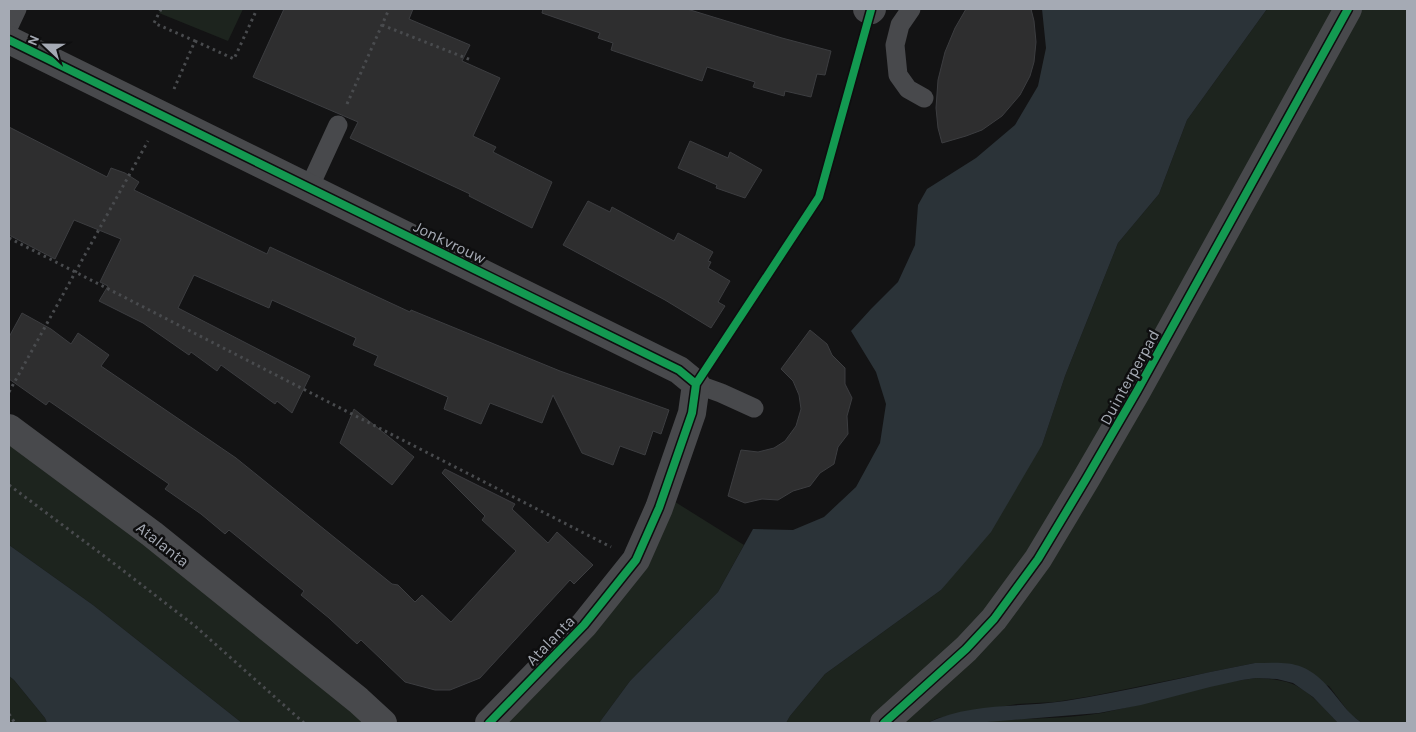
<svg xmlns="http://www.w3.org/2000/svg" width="1416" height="732" font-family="Karla,sans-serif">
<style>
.green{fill:#1d241e}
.water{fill:#2b3338}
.building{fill:#2e2e2f;stroke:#3c3d40}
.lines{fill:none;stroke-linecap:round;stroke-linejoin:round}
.path{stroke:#494b4e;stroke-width:3;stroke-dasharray:2.5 4;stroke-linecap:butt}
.lane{stroke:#48494c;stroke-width:19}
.street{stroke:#48494c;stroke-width:28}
.cycleway-casing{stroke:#0e0e0f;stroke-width:11}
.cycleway{stroke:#139951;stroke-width:8}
.labels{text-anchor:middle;stroke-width:5;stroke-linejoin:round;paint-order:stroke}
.street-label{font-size:16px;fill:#a5aab4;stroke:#0e0e0f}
</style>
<rect width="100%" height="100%" fill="#131314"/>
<path class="green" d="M 161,9 L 243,9 L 228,41 L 159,13 Z
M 1267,9 L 1341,9 L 1131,387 L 988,614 L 874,723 L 786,723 L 790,716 L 825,674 L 941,590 L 1042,445 L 1065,376 L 1118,243 L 1159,194 L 1187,120 Z
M 1356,9 L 1407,9 L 1407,722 L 1362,723 L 1350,714 L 1329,686 L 1255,663 L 1092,696 L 1055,702 L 1017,704 L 938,718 L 927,723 L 894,723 L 972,655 Z
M 9,444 L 106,504 L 366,723 L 242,723 L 93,605 L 9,545 Z
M 672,500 L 744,545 L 718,592 L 630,681 L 599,723 L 505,723 Z
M 9,676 L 14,680 L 45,718 L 47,723 L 9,723 Z
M 1256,678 C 1291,680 1300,684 1325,709 C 1329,714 1334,718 1338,723 L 975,723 C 1017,717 1061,720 1102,713 C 1153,703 1204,684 1256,678 Z"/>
<path class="water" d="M 1042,9 L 1267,9 L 1187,120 L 1159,194 L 1118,243 L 1065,376 L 1042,445 L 991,532 L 941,590 L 825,674 L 790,716 L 786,723 L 599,723 L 630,681 L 718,592 L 753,529 L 793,530 L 824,517 L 856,487 L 880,443 L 886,404 L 876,372 L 851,331 L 871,309 L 898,282 L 915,245 L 918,205 L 927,189 L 976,158 L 1015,125 L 1038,86 L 1046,48 Z
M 9,545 L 93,605 L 242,723 L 47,723 L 45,718 L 14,680 L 9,676 Z
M 1255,663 C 1270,663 1288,661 1302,667 C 1324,676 1335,697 1350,713 C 1354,717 1358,720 1362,723 L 1338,723 L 1313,697 L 1293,683 L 1277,679 L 1256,678 L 1242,680 L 1210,687 L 1141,705 L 1099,713 L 975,723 L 927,723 C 971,702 1019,708 1065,701 C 1129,691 1192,675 1255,663 Z"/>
<path class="building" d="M 284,9 L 413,9 L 409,19 L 470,45 L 462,61 L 500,78 L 473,136 L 496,147 L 493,152 L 552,182 L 532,228 L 469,196 L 470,194 L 350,138 L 358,122 L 253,77 Z
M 543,9 L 687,9 L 782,38 L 831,51 L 825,75 L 817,74 L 811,97 L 785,91 L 784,96 L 753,87 L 755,82 L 707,67 L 702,81 L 611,50 L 613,43 L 598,38 L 600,33 L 542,13 Z
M 966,9 L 1031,9 L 1034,21 L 1036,42 L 1034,62 L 1030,76 L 1020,95 L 1002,116 L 982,130 L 966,136 L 942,143 L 938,128 L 936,108 L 938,80 L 945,52 L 955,28 Z
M 9,127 L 107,177 L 111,168 L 125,173 L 139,182 L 134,190 L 267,254 L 270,247 L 410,312 L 411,310 L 560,371 L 669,410 L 661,434 L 653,431 L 645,455 L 620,446 L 613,465 L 582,453 L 553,395 L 542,423 L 490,403 L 481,424 L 444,409 L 448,397 L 374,365 L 378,356 L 353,345 L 356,338 L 272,300 L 269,308 L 194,275 L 178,308 L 310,376 L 292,413 L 277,401 L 275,404 L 221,365 L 217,371 L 191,352 L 189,355 L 143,323 L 99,301 L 108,286 L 100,282 L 121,239 L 74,220 L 55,259 L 9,235 Z
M 690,141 L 728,158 L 730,152 L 762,170 L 745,198 L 716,188 L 717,185 L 678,168 Z
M 588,201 L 610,212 L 612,207 L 674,241 L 678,233 L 713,252 L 708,261 L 711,262 L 708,268 L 730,281 L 718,302 L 725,306 L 711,328 L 665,300 L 563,245 Z
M 22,313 L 51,329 L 71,344 L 78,333 L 109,355 L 101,366 L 236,458 L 392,584 L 398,585 L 415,602 L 422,595 L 451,622 L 516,551 L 482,520 L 485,516 L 442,473 L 445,469 L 515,504 L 512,509 L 548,543 L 557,532 L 593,565 L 574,584 L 570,580 L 480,678 L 450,690 L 435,690 L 405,682 L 361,640 L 357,644 L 329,618 L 301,595 L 304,591 L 229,530 L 225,534 L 201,514 L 165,489 L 169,484 L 49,401 L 46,405 L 9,379 L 9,337 Z
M 810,330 L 827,344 L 832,355 L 845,368 L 845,384 L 852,398 L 847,416 L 848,434 L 838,447 L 834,464 L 820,473 L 810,486 L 793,491 L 778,500 L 762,499 L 745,503 L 728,496 L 741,450 L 758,452 L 774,448 L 785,441 L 796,426 L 801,409 L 799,395 L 793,381 L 781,369 Z
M 354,409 L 414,457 L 392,485 L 340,443 Z"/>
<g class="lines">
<path class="path" d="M 161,9 L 154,23 L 195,41 L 174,89
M 382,25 L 471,60
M 195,41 L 234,59 L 257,9
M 347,104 L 389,9
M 9,238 L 611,547
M 9,392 L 148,141
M 9,485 L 116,565 L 195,626 L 304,723
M 9,714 L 15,723"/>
<path class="lane" d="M 911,9 L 900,25 L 895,45 L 898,75 L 908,89 L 924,98
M 9,26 L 17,9
M 309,188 L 338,125
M 696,384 L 721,393 L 754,408"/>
<path class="street" d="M 867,9 L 871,10 L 872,9
M 9,40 L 679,370 L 696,384 L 692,413 L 659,508 L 636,560 L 584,625 L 489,723
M 9,428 L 152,534 L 358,700 L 383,723
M 884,723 L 966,649 L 994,619 L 1038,559 L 1086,479 L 1137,391 L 1348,9"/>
<defs>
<path id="cycleway" d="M 9,40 L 679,370 L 696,384 L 692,413 L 659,508 L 636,560 L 584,625 L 489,723
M 696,384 L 819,197 L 871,10
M 884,723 L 966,649 L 994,619 L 1038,559 L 1086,479 L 1137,391 L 1348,9"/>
</defs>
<use href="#cycleway" class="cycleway-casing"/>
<use href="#cycleway" class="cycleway"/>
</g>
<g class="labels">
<g class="street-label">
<text transform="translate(450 242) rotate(26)" y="6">Jonkvrouw</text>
<text transform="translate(1129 377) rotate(-61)" y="6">Duinterperpad</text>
<text transform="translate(163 544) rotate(38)" y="6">Atalanta</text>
<text transform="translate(550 640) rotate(-46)" y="6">Atalanta</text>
</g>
</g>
<rect width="1416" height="732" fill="none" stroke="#a5aab4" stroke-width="20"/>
<g transform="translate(45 45) rotate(292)" stroke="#0e0e0f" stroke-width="4" paint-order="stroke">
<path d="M0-4L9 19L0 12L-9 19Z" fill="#a5aab4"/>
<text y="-8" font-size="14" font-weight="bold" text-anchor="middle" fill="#a5aab4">N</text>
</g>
</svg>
